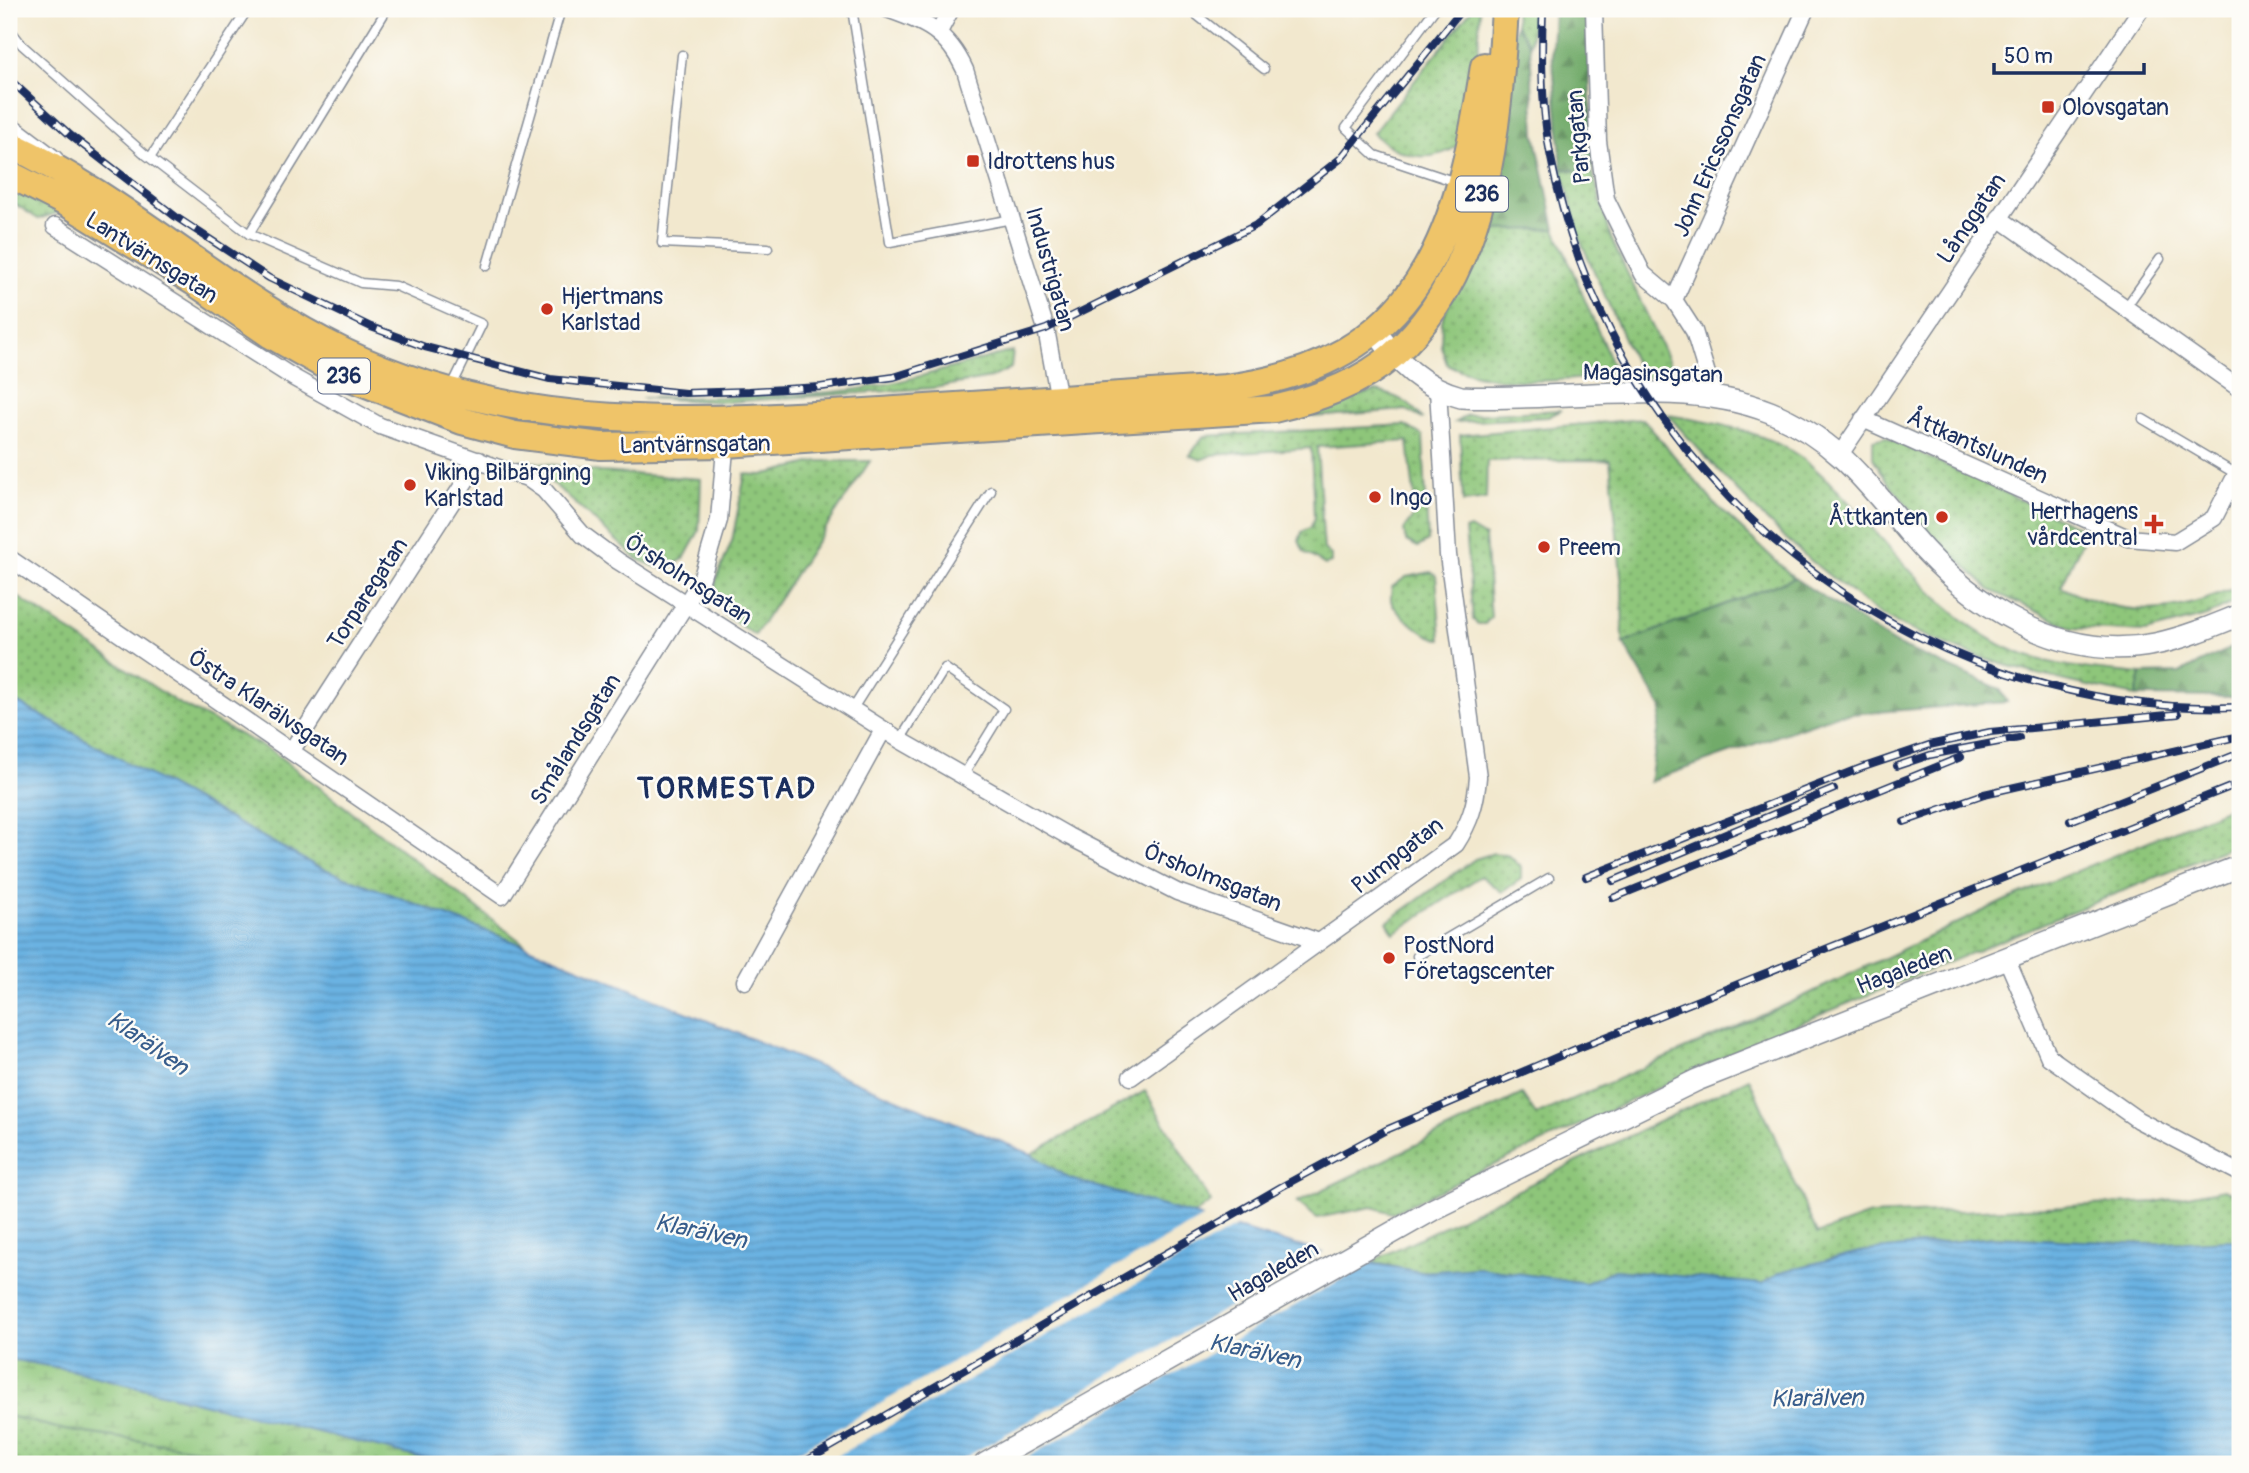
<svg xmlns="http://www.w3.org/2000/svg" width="2249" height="1473" font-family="Pangolin,sans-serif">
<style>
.grass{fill:url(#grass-dots);stroke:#547a6c;stroke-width:2}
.forest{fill:url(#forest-firs);stroke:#466d64;stroke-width:2}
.wetland{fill:url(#wetland-marsh);stroke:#547a6c;stroke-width:2}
.water{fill:url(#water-rules);stroke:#4370a0;stroke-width:2}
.pier{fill:#f2e8ce}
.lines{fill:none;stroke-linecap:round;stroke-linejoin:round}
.service-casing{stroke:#868c96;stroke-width:11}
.minor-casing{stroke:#868c96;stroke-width:19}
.tertiary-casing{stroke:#868c96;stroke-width:24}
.primary-casing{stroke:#868c96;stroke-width:30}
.service{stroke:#fff;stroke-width:8}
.minor{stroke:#fff;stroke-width:16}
.tertiary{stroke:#fff;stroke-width:21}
.primary{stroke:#efc469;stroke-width:26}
.rail-casing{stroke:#1b2f5e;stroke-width:8}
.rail{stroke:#fdfcf7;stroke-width:5;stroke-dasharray:16;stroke-linecap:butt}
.poi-dot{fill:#c8321e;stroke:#fdfcf7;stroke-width:2.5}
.labels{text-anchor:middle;stroke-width:5;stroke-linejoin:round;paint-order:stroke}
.shield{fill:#fdfcf7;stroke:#5f6c8c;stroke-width:2}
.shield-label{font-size:21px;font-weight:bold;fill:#1b2f5e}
.poi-label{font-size:23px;fill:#1b2f5e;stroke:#fdfcf7;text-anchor:start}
.street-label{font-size:23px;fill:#1b2f5e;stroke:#fdfcf7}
.water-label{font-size:24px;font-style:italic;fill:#375d8c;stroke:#fdfcf7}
.district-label{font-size:30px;font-weight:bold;letter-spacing:2px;fill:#1b2f5e;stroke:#fdfcf7}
</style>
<defs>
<pattern id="grass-dots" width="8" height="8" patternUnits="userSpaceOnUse" patternTransform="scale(1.75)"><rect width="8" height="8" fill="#8ec67a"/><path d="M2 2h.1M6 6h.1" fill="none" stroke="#73a167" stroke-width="1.8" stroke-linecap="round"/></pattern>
<pattern id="forest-firs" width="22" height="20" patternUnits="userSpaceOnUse" patternTransform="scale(1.75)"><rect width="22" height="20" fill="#72ab6a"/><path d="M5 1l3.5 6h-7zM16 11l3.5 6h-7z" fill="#5d8c5a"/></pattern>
<pattern id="wetland-marsh" width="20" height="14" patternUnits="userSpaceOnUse" patternTransform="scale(1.75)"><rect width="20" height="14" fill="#8ec67a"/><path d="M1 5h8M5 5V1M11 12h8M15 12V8" fill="none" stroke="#73a167"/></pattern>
<pattern id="water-rules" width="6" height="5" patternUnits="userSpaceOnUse" patternTransform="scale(1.75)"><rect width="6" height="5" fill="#6bb2e2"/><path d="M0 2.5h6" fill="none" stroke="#5791ba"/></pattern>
</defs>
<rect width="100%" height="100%" fill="#fdfcf7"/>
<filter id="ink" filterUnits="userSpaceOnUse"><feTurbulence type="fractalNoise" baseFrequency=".0143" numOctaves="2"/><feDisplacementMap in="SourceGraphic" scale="14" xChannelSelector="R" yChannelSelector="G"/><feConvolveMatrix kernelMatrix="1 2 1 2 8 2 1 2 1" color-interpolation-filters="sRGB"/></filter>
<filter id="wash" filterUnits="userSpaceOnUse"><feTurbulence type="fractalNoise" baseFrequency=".00686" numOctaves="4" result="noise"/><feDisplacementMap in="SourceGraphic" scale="28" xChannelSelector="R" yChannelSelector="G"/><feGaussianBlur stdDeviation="1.57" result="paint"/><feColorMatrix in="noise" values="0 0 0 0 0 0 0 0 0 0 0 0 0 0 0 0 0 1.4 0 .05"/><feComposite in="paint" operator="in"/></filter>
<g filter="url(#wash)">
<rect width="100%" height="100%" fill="#f2e8ce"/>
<path class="grass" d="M 1472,9 L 1480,9 L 1478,55 L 1459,145 C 1430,165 1398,157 1373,133 Z
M 1515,9 L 1533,9 L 1530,46 L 1516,24 Z
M 1562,169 L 1593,173 L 1611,238 L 1676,377 L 1641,377 L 1581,242 Z
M 9,184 L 61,212 L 38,219 L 9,200 Z
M 1555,229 L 1617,376 C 1563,379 1496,390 1447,364 L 1441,346 L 1442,320 L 1482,230 Z
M 1013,351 L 1011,368 L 991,378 L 933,388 L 727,402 L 641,398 C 711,397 781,398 851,390 C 905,383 959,365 1013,351 Z
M 1377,391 C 1397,396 1410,402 1423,419 L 1406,410 L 1312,417 L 1352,397 Z
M 1562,410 L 1548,417 L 1456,422 L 1467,415 Z
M 1668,415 C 1716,423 1774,432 1812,466 C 1878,524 1921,602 2001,645 C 2043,667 2094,669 2141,674 L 2136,696 C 2049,679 1966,659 1887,618 C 1873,611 1860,599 1848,590 C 1780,540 1724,478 1668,415 Z
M 1643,419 L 1714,503 L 1794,578 L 1623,643 L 1622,587 L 1610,460 L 1487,461 L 1486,499 L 1463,502 L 1460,435 Z
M 1405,425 L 1423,436 L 1428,541 L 1418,547 L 1406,541 L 1404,530 L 1416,512 L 1408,441 L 1317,447 L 1324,549 L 1331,555 L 1331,563 L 1325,565 L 1304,552 L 1299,541 L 1302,532 L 1311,527 L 1314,518 L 1311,448 L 1212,455 L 1201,460 L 1190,455 L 1204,436 Z
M 1885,437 L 2087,531 L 2061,587 C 2127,620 2175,615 2240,586 L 2240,599 L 2207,616 L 2145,632 L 2072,628 L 1990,590 L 1931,534 L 1888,482 L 1873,458 L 1873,440 Z
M 519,460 L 601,472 L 701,479 L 699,531 L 684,559 L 667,568 L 656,567 L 637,559 L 556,486 Z
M 818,461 L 870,461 L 755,635 L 727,617 L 714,599 L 716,580 L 732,541 L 745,474 L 762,475 Z
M 1470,528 L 1485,537 L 1491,617 L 1485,624 L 1478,624 L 1473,620 L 1465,530 Z
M 1431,572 L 1436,576 L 1441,639 C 1429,639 1402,618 1395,608 C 1389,602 1391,595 1392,587 L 1406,577 Z
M 9,591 L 178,703 L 272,751 L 528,947 L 314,865 L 9,698 Z
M 2240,803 L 2240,843 L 1766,1037 L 1392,1213 L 1372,1207 L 1317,1218 L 1297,1202 L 1522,1094 L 1536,1115 L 1779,1008 L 2004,901 Z
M 1494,853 L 1509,856 L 1521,867 L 1521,879 L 1502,892 L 1481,876 L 1394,933 L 1387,922 L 1475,859 Z
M 1749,1078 L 1817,1234 L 1870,1215 L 2156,1202 L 2224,1189 L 2240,1196 L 2240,1242 L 2231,1240 L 2146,1244 L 1994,1237 L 1859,1252 L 1781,1272 L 1762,1284 L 1614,1270 L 1586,1283 L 1479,1268 L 1421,1272 L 1370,1262 Z
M 1145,1091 L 1211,1202 L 1193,1215 L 1070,1179 L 1031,1154 Z
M 9,1416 L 65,1430 L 302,1464 L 9,1464 Z"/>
<path class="forest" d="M 1554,9 L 1587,9 L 1593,173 L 1562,169 L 1552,51 Z
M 1516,24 L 1530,46 L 1535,134 L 1555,229 L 1482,230 Z
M 1794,578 L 1896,644 L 2000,689 L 2007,702 L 1837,715 L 1650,781 L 1662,708 L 1623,643 Z
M 2240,644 L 2240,697 L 2136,696 L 2141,674 L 2179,673 Z"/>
<path class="wetland" d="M 9,1359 L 66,1369 L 421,1458 L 495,1457 L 528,1464 L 302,1464 L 65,1430 L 9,1416 Z"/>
<path class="water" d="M 9,698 L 314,865 L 528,947 L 1031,1154 L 1070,1179 L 1340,1258 L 1421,1272 L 1479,1268 L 1586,1283 L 1614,1270 L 1762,1284 L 1781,1272 L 1859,1252 L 1994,1237 L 2146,1244 L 2231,1240 L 2240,1242 L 2240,1464 L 528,1464 L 495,1457 L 421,1458 L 67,1369 L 9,1359 Z"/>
<path class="pier" d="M 1207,1215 L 1239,1225 L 823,1464 L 776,1464 Z
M 1328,1250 L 1375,1260 L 1015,1464 L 954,1464 Z"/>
</g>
<g filter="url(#ink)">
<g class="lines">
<defs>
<path id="service" d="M 387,9 L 249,234 L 361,283 L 396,286 L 482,324 L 452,386
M 852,9 L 890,242 L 1012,219
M 1189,9 L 1264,69
M 1435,9 L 1346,128 L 1375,155 L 1456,182
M 9,28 L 22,45 L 146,155 L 249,234
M 682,55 L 662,243 L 768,248
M 150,158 L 248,9
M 487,266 L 561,9
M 2126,307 L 2160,259
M 2143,419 L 2236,474
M 852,710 L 991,491
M 900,740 L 945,668 L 1004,709 L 963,776
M 1417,956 L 1549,878"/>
<path id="minor" d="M 887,9 C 926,23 947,31 965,70 L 1046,329 L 1060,405
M 1594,9 L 1598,141 L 1606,199 L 1643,274 L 1674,300 L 1694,331 L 1714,397
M 939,32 L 951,9
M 9,124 L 55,159
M 1999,218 L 2240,389
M 55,226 L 294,378 L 380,426 L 527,478 L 544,490 L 583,535 L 618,561 L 900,740 L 1068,836 L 1177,892 L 1319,942
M 1674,300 L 1806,9
M 1863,419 L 2128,538 L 2175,542 L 2214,518 L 2240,467
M 1841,453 L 2141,9
M 9,558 L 502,896 L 701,580 L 719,520 L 726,437
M 292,750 L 479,460
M 2006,957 L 2049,1057 L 2138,1120 L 2240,1173
M 745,981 L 883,730
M 1131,1077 L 1456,844 C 1470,822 1476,804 1478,777 L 1448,555 L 1438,390"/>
<path id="tertiary" d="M 1376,332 C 1399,363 1422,387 1461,397 C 1557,402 1681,376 1770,412 C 1836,439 1867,483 1911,535 C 1970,605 2060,663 2155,644 C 2184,638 2213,626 2240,615
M 985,1464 L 1434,1209 L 1697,1080 L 2240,866"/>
<path id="primary" d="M 9,144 C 129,200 225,295 344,352 C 519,436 709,422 896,410 C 1006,402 1116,395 1226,388 C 1420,363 1458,237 1484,66
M 9,174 L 70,205 L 194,282 L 271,335 L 338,373 L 462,421 L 515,435 L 601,446 L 726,444 L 1274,409 C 1316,399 1360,384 1393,355 C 1489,271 1498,126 1505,9"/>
</defs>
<use href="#service" class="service-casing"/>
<use href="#minor" class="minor-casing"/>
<use href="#tertiary" class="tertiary-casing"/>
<use href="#primary" class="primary-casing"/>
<use href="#service" class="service"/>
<use href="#minor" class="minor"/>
<use href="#tertiary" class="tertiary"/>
<use href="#primary" class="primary"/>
<defs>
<path id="rail" d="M 1543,9 C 1541,56 1541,106 1550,153 C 1610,478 1910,719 2240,707
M 9,79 L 70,135 L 176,217 L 269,278 L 371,327 L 425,347 L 550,379 L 685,393 L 749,391 L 821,387 L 894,377 L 1046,329 L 1256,225 L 1340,159 L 1462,9
M 1897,766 L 1930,755 L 2019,738
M 2070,821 L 2240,753
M 1904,822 L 1984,794 L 2240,736
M 1586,877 L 1861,768 L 1929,745 L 1990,732 L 2178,714
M 1613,881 L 1834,789
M 1613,898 L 1961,757
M 801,1464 L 1281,1187 L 1386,1130 L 1576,1049 L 2240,783"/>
</defs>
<use href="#rail" class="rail-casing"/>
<use href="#rail" class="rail"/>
</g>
</g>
<g class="poi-dot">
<rect x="2041" y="100" width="14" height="14" rx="3.5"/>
<rect x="966" y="154" width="14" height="14" rx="3.5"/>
<circle cx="547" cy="309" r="7"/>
<circle cx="410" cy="485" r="7"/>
<circle cx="1375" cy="497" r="7"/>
<circle cx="1942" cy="517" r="7"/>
<path d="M2150.5 513.5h7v7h7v7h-7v7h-7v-7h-7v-7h7z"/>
<circle cx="1544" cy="547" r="7"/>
<circle cx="1389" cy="958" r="7"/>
</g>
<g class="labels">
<g class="shield">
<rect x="1456" y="176.5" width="52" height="35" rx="5"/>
<rect x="318" y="358.5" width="52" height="35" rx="5"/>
</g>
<g class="shield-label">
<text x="1482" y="201">236</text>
<text x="344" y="383">236</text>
</g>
<g class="poi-label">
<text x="2062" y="115">Olovsgatan</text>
<text x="987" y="169">Idrottens hus</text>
<text x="561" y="304">Hjertmans<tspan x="561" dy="26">Karlstad</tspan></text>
<text x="424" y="480">Viking Bilbärgning<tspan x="424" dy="26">Karlstad</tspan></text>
<text x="1389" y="505">Ingo</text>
<text x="2138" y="519" text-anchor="end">Herrhagens<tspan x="2138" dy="26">vårdcentral</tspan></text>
<text x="1928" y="525" text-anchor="end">Åttkanten</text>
<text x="1558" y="555">Preem</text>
<text x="1403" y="953">PostNord<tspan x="1403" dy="26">Företagscenter</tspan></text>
</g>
<g class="street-label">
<text transform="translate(1578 137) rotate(-95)" y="8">Parkgatan</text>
<text transform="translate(1719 145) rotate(-66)" y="8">John Ericssonsgatan</text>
<text transform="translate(1971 218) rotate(-56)" y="8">Långgatan</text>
<text transform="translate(152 257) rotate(32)" y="8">Lantvärnsgatan</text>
<text transform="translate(1051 269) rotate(74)" y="8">Industrigatan</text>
<text transform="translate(1653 373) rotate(1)" y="8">Magasinsgatan</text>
<text transform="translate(695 444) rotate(-1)" y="8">Lantvärnsgatan</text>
<text transform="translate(1978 446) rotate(24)" y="8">Åttkantslunden</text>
<text transform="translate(689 579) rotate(33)" y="8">Örsholmsgatan</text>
<text transform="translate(367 593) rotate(-57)" y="8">Torparegatan</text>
<text transform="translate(269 707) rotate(34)" y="8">Östra Klarälvsgatan</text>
<text transform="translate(575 739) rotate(-58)" y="8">Smålandsgatan</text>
<text transform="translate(1397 855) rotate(-38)" y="8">Pumpgatan</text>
<text transform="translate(1213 877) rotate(22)" y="8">Örsholmsgatan</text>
<text transform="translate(1904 969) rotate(-21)" y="8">Hagaleden</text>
<text transform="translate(1273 1271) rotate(-30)" y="8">Hagaleden</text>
</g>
<g class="water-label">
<text transform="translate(148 1043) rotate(35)" y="8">Klarälven</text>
<text transform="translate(701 1231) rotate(12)" y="8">Klarälven</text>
<text transform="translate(1255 1351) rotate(12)" y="8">Klarälven</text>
<text transform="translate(1817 1398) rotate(-1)" y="8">Klarälven</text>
</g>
<g class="district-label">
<text x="727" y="798">TORMESTAD</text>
</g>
</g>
<rect width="2249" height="1473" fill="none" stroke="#fdfcf7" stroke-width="35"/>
<path d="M1994 63v10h150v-10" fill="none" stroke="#1b2f5e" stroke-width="3.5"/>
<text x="2004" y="63" font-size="21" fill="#1b2f5e" stroke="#fdfcf7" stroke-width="5" paint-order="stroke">50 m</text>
</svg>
